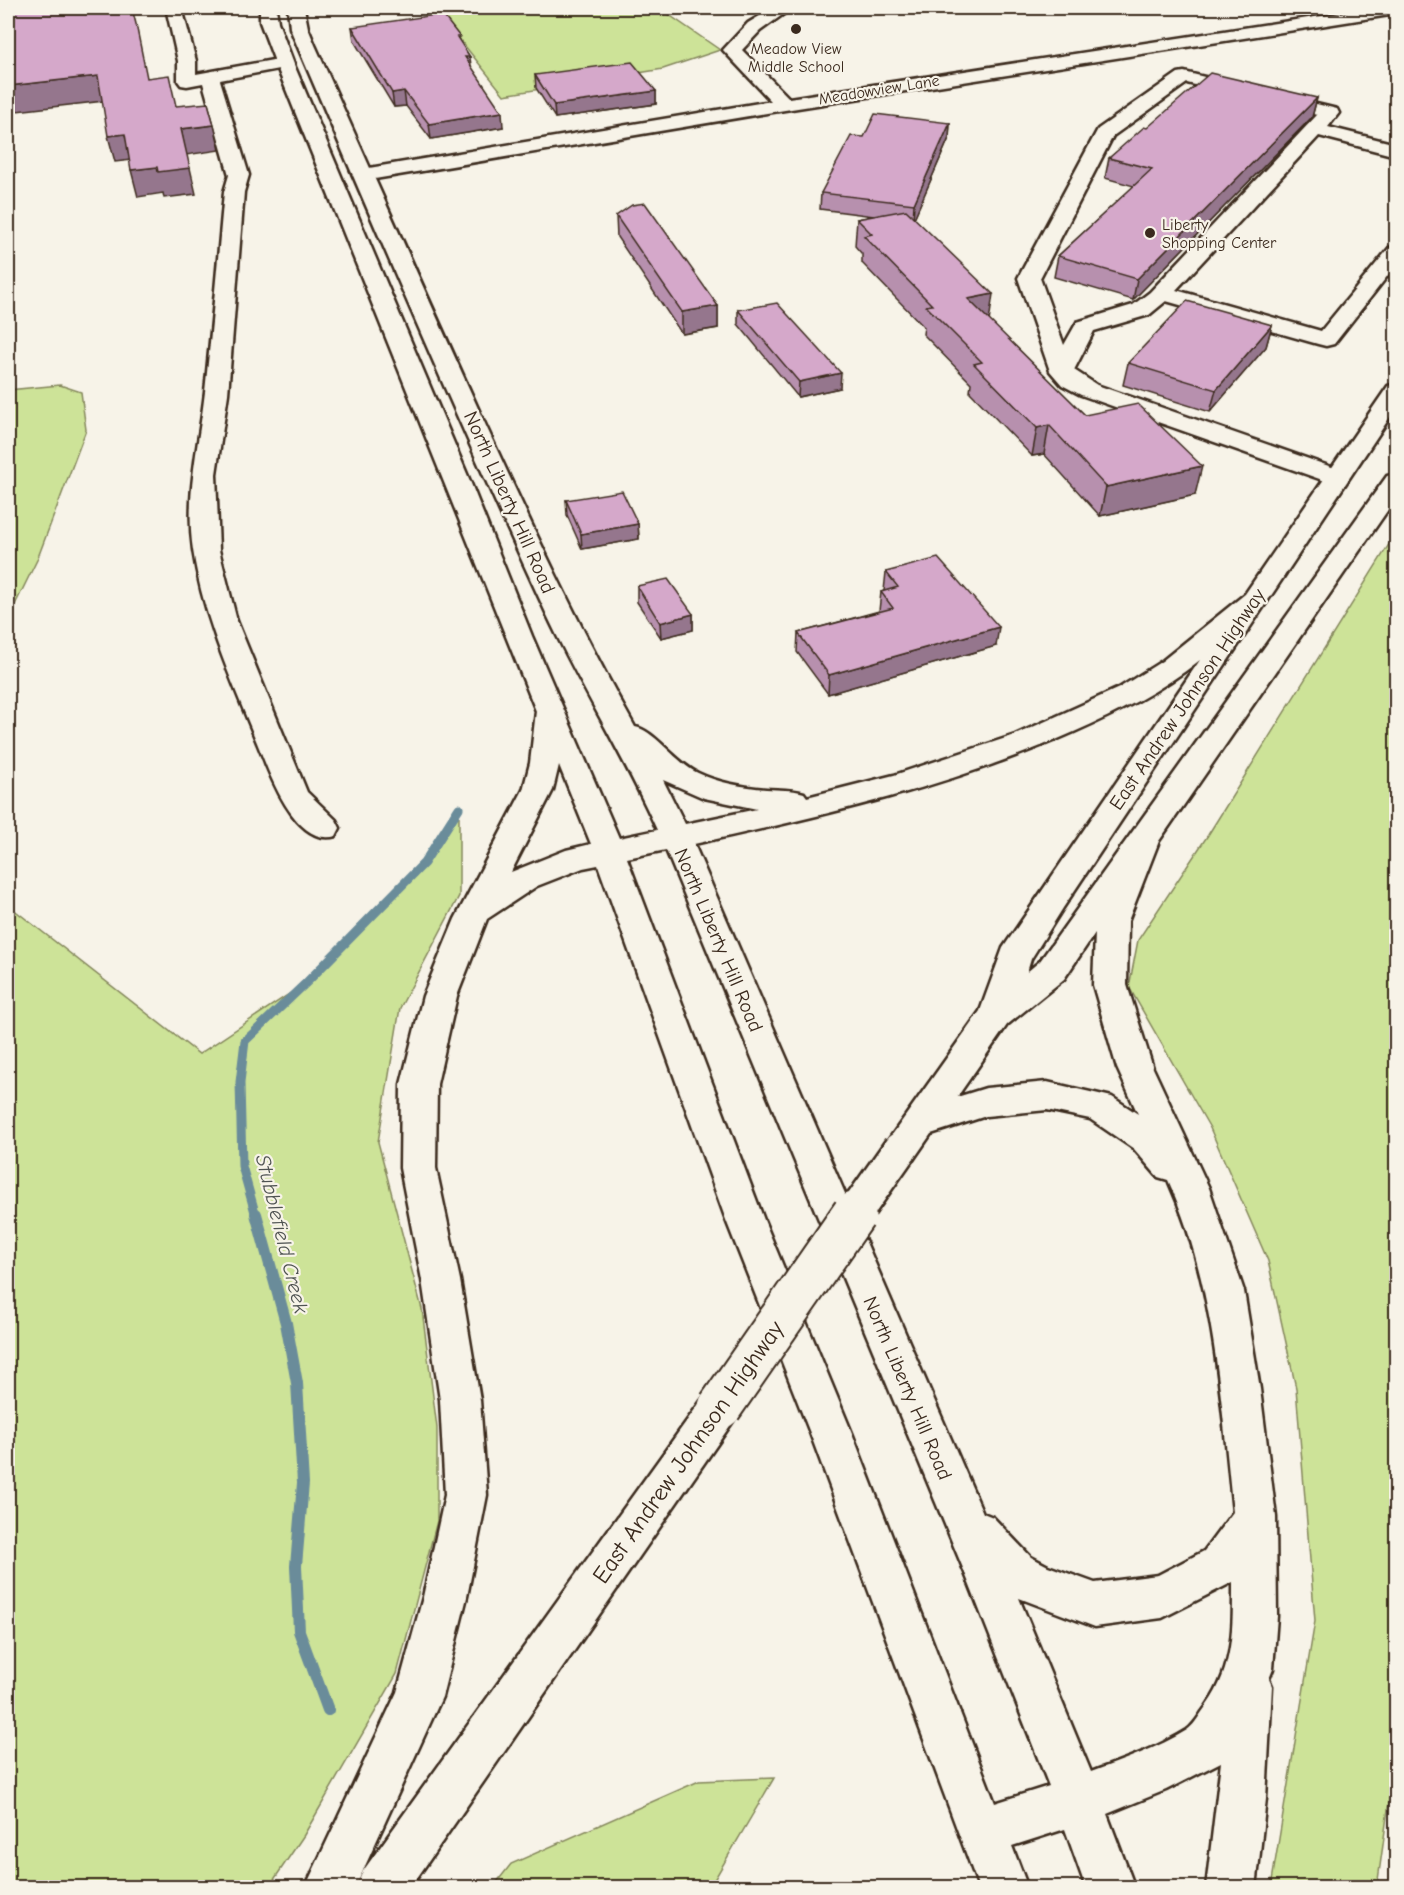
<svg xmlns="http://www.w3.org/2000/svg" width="1404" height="1895" font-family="'Comic Neue',sans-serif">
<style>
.green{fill:#cde398;stroke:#84865b;stroke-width:1.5}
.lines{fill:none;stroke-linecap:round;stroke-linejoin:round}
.stream-far1{stroke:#6a8c9a;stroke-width:9}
.stream{stroke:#6a8c9a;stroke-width:12}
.minor-casing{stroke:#3b2a1e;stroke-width:5}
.major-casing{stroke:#3b2a1e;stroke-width:5}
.minor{fill:#f7f3e8;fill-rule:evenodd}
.major{fill:#f7f3e8;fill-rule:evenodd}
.major-bridge-far1-casing{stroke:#3b2a1e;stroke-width:38;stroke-linecap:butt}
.major-bridge-casing{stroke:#3b2a1e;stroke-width:47;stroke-linecap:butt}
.major-bridge-far1{stroke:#f7f3e8;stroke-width:33}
.major-bridge{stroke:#f7f3e8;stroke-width:43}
.wall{fill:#b790ae;stroke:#3b2a1e;stroke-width:1.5}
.shaded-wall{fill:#95768d;stroke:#3b2a1e;stroke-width:1.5}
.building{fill:#d5a8ca;stroke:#3b2a1e;stroke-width:1.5}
.poi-dot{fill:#3b2a1e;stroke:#f7f3e8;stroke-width:2}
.labels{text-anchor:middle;stroke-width:4.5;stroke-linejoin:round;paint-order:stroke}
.far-poi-label{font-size:16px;fill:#3b2a1e;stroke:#f7f3e8}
.far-street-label{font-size:16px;fill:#3b2a1e;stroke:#f7f3e8}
.street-label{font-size:20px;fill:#3b2a1e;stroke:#f7f3e8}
.water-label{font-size:21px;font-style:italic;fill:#4f5352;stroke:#f7f3e8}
.near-street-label{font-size:24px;fill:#3b2a1e;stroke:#f7f3e8}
</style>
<rect width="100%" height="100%" fill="#f7f3e8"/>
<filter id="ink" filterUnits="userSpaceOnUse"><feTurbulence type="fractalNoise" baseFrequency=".0167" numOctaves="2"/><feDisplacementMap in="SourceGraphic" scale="12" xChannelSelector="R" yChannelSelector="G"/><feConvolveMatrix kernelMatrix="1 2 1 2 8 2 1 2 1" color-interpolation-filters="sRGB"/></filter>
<g filter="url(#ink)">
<path class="green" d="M 420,8 L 659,8 L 720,50 L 663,69 L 504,95 L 461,41 Z
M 60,385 L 81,392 L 86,430 L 37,560 L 8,619 L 8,390 Z
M 1396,533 L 1396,1753 L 1377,1887 L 1271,1887 L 1315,1621 L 1296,1388 L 1268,1261 L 1210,1128 L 1129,987 L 1138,940 L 1208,835 Z
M 459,808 L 459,896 L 400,1008 L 378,1142 L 422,1309 L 437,1428 L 437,1521 L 397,1674 L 304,1835 L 269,1887 L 8,1887 L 8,905 L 199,1054 L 307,982 L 424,863 Z
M 774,1778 L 710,1887 L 493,1887 L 511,1864 L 699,1781 Z"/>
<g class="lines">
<path class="stream-far1" d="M 256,1216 L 242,1166 L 240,1082 L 245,1041 L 307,982 L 424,863 L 459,808"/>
<path class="stream" d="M 256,1214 L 286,1323 L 297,1383 L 303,1483 L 296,1566 L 299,1631 L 328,1710"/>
<defs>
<path id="minor" d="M 166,8 L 182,8 L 196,61 L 196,74 L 284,58 L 290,59 L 293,63 L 290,67 L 284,68 L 220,80 L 249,175 L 244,192 L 228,394 L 216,474 L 219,550 L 237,621 L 307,792 L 336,820 L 340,828 L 336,836 C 301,846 277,792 266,765 C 239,696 204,625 193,550 C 185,496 199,445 205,392 C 212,325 218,259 224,192 L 229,175 L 203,83 L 187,86 L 181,85 L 178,81 L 178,61 Z
M 773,8 L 792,8 L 760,31 L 742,50 L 789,98 L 1373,8 L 1396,8 L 1396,14 L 785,110 L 363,181 L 356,179 L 353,175 L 356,171 L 363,169 L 771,101 L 723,50 L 748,23 Z
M 1184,72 L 1337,109 L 1339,113 L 1328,127 L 1396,144 L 1396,156 L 1319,136 L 1176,290 L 1321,331 L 1389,248 L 1396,246 L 1396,265 L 1334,344 L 1326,346 L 1318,344 L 1166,301 L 1149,315 L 1094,331 L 1074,370 L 1097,385 L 1346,472 L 1349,477 L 1346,482 L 1337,484 L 1328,482 L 1081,395 L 1062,385 L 1050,371 L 1018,278 L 1098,129 L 1178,73 ZM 1187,83 L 1317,115 L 1150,292 L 1133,305 L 1077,322 L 1064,345 L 1040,278 L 1113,136 Z"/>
<path id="major" d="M 260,8 L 276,8 L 278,22 L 295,67 L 470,481 L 532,636 L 619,838 L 657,830 C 624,756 581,688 547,615 C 460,427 379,236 297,45 L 290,28 L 288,8 L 304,8 L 308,28 L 315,45 C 372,172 428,299 486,426 C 533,528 580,629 635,727 C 653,729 676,763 698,773 C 719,783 743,787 766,789 C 779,790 791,789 804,793 L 807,797 L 894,775 L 1015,735 L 1119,688 L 1162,661 L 1245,594 L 1388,386 L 1396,384 L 1396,408 L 1063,908 L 1031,959 L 1027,972 L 1040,961 L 1387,476 L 1396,474 L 1396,498 L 1159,841 L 1128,921 L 1127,985 L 1153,1068 L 1209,1188 L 1244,1291 L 1260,1389 L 1276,1517 L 1277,1616 L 1273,1669 L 1269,1679 L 1272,1686 L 1266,1799 L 1256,1888 L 1206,1888 L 1221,1762 L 1166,1790 L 1107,1814 L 1135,1888 L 1086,1888 L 1065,1829 L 1012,1846 L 1028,1888 L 979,1888 L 810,1433 L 726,1220 L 598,865 L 583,868 L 537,886 L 487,919 L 457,996 L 437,1084 L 436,1168 L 460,1280 L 480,1400 L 487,1495 L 467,1597 L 442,1697 L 355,1888 L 305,1888 L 397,1692 L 423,1597 L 445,1495 L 440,1400 L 422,1280 L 400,1168 L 401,1084 L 423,996 L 455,919 L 523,790 L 530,763 L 536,711 L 277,67 L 260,22 ZM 1200,660 L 1003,948 L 980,1011 L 882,1149 L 887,1160 L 900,1164 L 913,1160 L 931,1134 L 986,1116 L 1047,1110 L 1090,1119 L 1134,1149 L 1158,1177 L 1168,1180 C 1215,1284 1221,1400 1233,1512 L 1204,1551 L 1158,1575 L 1095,1583 L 1048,1566 L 1031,1557 L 993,1517 L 983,1513 L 694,844 C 823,816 952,786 1074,732 C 1119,712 1161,691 1200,660 ZM 559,765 L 591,844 L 566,850 L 511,872 L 553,790 ZM 663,780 L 704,798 L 757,809 L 685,824 ZM 666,850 L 965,1573 L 1049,1786 L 995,1803 L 852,1433 L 764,1220 L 627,858 ZM 1095,933 L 1093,985 L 1117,1068 L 1138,1114 L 1112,1097 L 1047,1082 L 986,1088 L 957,1097 L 1007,1025 L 1064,979 ZM 1233,1582 C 1233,1631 1234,1672 1202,1712 C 1198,1718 1193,1726 1187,1730 C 1158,1748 1123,1760 1091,1772 L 1019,1598 L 1095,1627 L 1162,1618 Z
M 720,1388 L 734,1394 L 740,1407 L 734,1420 L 410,1888 L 356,1888 L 363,1871 L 706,1394 Z"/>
</defs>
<use href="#minor" class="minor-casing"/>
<use href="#major" class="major-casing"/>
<use href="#minor" class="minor"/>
<use href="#major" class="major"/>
<defs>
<path id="major-bridge-far1" d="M 853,1216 L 900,1149"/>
<path id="major-bridge" d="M 720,1407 L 854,1214"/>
</defs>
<use href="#major-bridge-far1" class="major-bridge-far1-casing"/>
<use href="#major-bridge" class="major-bridge-casing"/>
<use href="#major-bridge-far1" class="major-bridge-far1"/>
<use href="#major-bridge" class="major-bridge"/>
</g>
<path class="wall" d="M 352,27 L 461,44 L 470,57 L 471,67 L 503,127 L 431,139 L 406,106 L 394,107 L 354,41 Z
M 535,75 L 656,91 L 656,104 L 555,118 L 536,88 Z
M 1317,98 L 1312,117 L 1133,300 L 1054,277 L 1058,256 L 1134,186 L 1105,178 L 1109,158 L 1147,128 Z
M 950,123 L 949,138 L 914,218 L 989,321 L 1085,415 L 1195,495 L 1100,516 L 1044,454 L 1032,456 L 970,392 L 971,383 L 923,334 L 924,327 L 862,263 L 862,254 L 855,246 L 857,219 L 874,216 L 820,209 L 821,193 L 864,137 Z
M 616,216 L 718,306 L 718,328 L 682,334 L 617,237 Z
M 738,310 L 840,388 L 798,397 L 738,324 Z
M 1272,325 L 1266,347 L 1210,412 L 1123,385 L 1128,363 Z
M 566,500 L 638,524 L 639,539 L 582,549 L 567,515 Z
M 886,572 L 996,646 L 828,694 L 797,652 L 798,633 L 879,611 L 881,592 L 884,591 Z
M 637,586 L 693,614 L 693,630 L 661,638 L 637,602 Z"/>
<path class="shaded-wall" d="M 465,57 L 470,57 L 471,71 Z
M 98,76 L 104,101 L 8,112 L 8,86 Z
M 404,91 L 406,106 L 394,107 L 392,93 Z
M 656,91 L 656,104 L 555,118 L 554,105 Z
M 1317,98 L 1312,117 L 1133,300 L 1137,279 Z
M 502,112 L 503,127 L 431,139 L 429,124 Z
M 950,123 L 949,138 L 913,221 L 914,204 Z
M 214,125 L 220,150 L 186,155 L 181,129 Z
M 125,134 L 131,160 L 115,162 L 108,136 Z
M 157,167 L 190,168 L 196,194 L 164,198 L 163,193 L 138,197 L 131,170 Z
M 993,294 L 989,322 L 968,299 Z
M 718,306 L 718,328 L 682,334 L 682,312 Z
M 1272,325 L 1266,347 L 1210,412 L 1216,390 Z
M 841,373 L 840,388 L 798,397 L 799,382 Z
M 1049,425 L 1044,454 L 1032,456 L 1037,428 Z
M 1202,466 L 1195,495 L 1100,516 L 1106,487 Z
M 638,524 L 639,539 L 582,549 L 581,534 Z
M 693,614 L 693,630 L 661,638 L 660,623 Z
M 999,627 L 996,646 L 828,694 L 829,675 Z"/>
<path class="building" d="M 8,8 L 132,8 L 136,24 L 147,78 L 169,75 L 176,106 L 208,103 L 214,125 L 181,129 L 190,168 L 158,172 L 157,167 L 131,170 L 125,134 L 108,136 L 98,76 L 8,86 Z
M 442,14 L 460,37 L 457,37 L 470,57 L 465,57 L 502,112 L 429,124 L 404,91 L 392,93 L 352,27 Z
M 632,62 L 656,91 L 554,105 L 535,75 Z
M 1210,73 L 1317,98 L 1137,279 L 1058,256 L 1152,169 L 1109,158 L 1144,127 L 1147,128 Z
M 875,114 L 950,123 L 914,204 L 821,193 L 851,136 L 864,137 Z
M 645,203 L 718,306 L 682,312 L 616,216 L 632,205 Z
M 906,210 L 993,294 L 968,299 L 1085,415 L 1138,404 L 1202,466 L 1106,487 L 1049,425 L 1037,428 L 974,364 L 982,362 L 926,306 L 932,305 L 864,236 L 872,234 L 857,219 Z
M 1187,301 L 1272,325 L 1216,390 L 1128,363 Z
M 777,303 L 841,373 L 799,382 L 738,310 Z
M 622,491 L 638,524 L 581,534 L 566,500 Z
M 938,558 L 999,627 L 829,675 L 798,633 L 893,608 L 881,592 L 898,587 L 886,572 Z
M 668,579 L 693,614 L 660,623 L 637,586 Z"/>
</g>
<g class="poi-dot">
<circle cx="796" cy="29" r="6"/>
<circle cx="1150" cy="233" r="6"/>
</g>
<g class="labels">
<g class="far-poi-label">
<text x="796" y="54">Meadow View<tspan x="796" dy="18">Middle School</tspan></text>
<text x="1162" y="230" text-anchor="start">Liberty<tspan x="1162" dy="18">Shopping Center</tspan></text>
</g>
<g class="far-street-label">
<text transform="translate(879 89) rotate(-9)" y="6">Meadowview Lane</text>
</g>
<g class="street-label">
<text transform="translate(510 502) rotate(66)" y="7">North Liberty Hill Road</text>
<text transform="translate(1187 699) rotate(-56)" y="7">East Andrew Johnson Highway</text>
<text transform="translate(719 940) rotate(67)" y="7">North Liberty Hill Road</text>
<text transform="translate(908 1388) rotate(67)" y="7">North Liberty Hill Road</text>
</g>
<g class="water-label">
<text transform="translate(282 1234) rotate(76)" y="7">Stubblefield Creek</text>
</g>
<g class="near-street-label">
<text transform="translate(688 1452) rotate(-55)" y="8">East Andrew Johnson Highway</text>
</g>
</g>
<rect width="1404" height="1895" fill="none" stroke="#f7f3e8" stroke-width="30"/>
<rect x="15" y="15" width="1374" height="1865" fill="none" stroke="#3b2a1e" stroke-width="2" filter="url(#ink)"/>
</svg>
